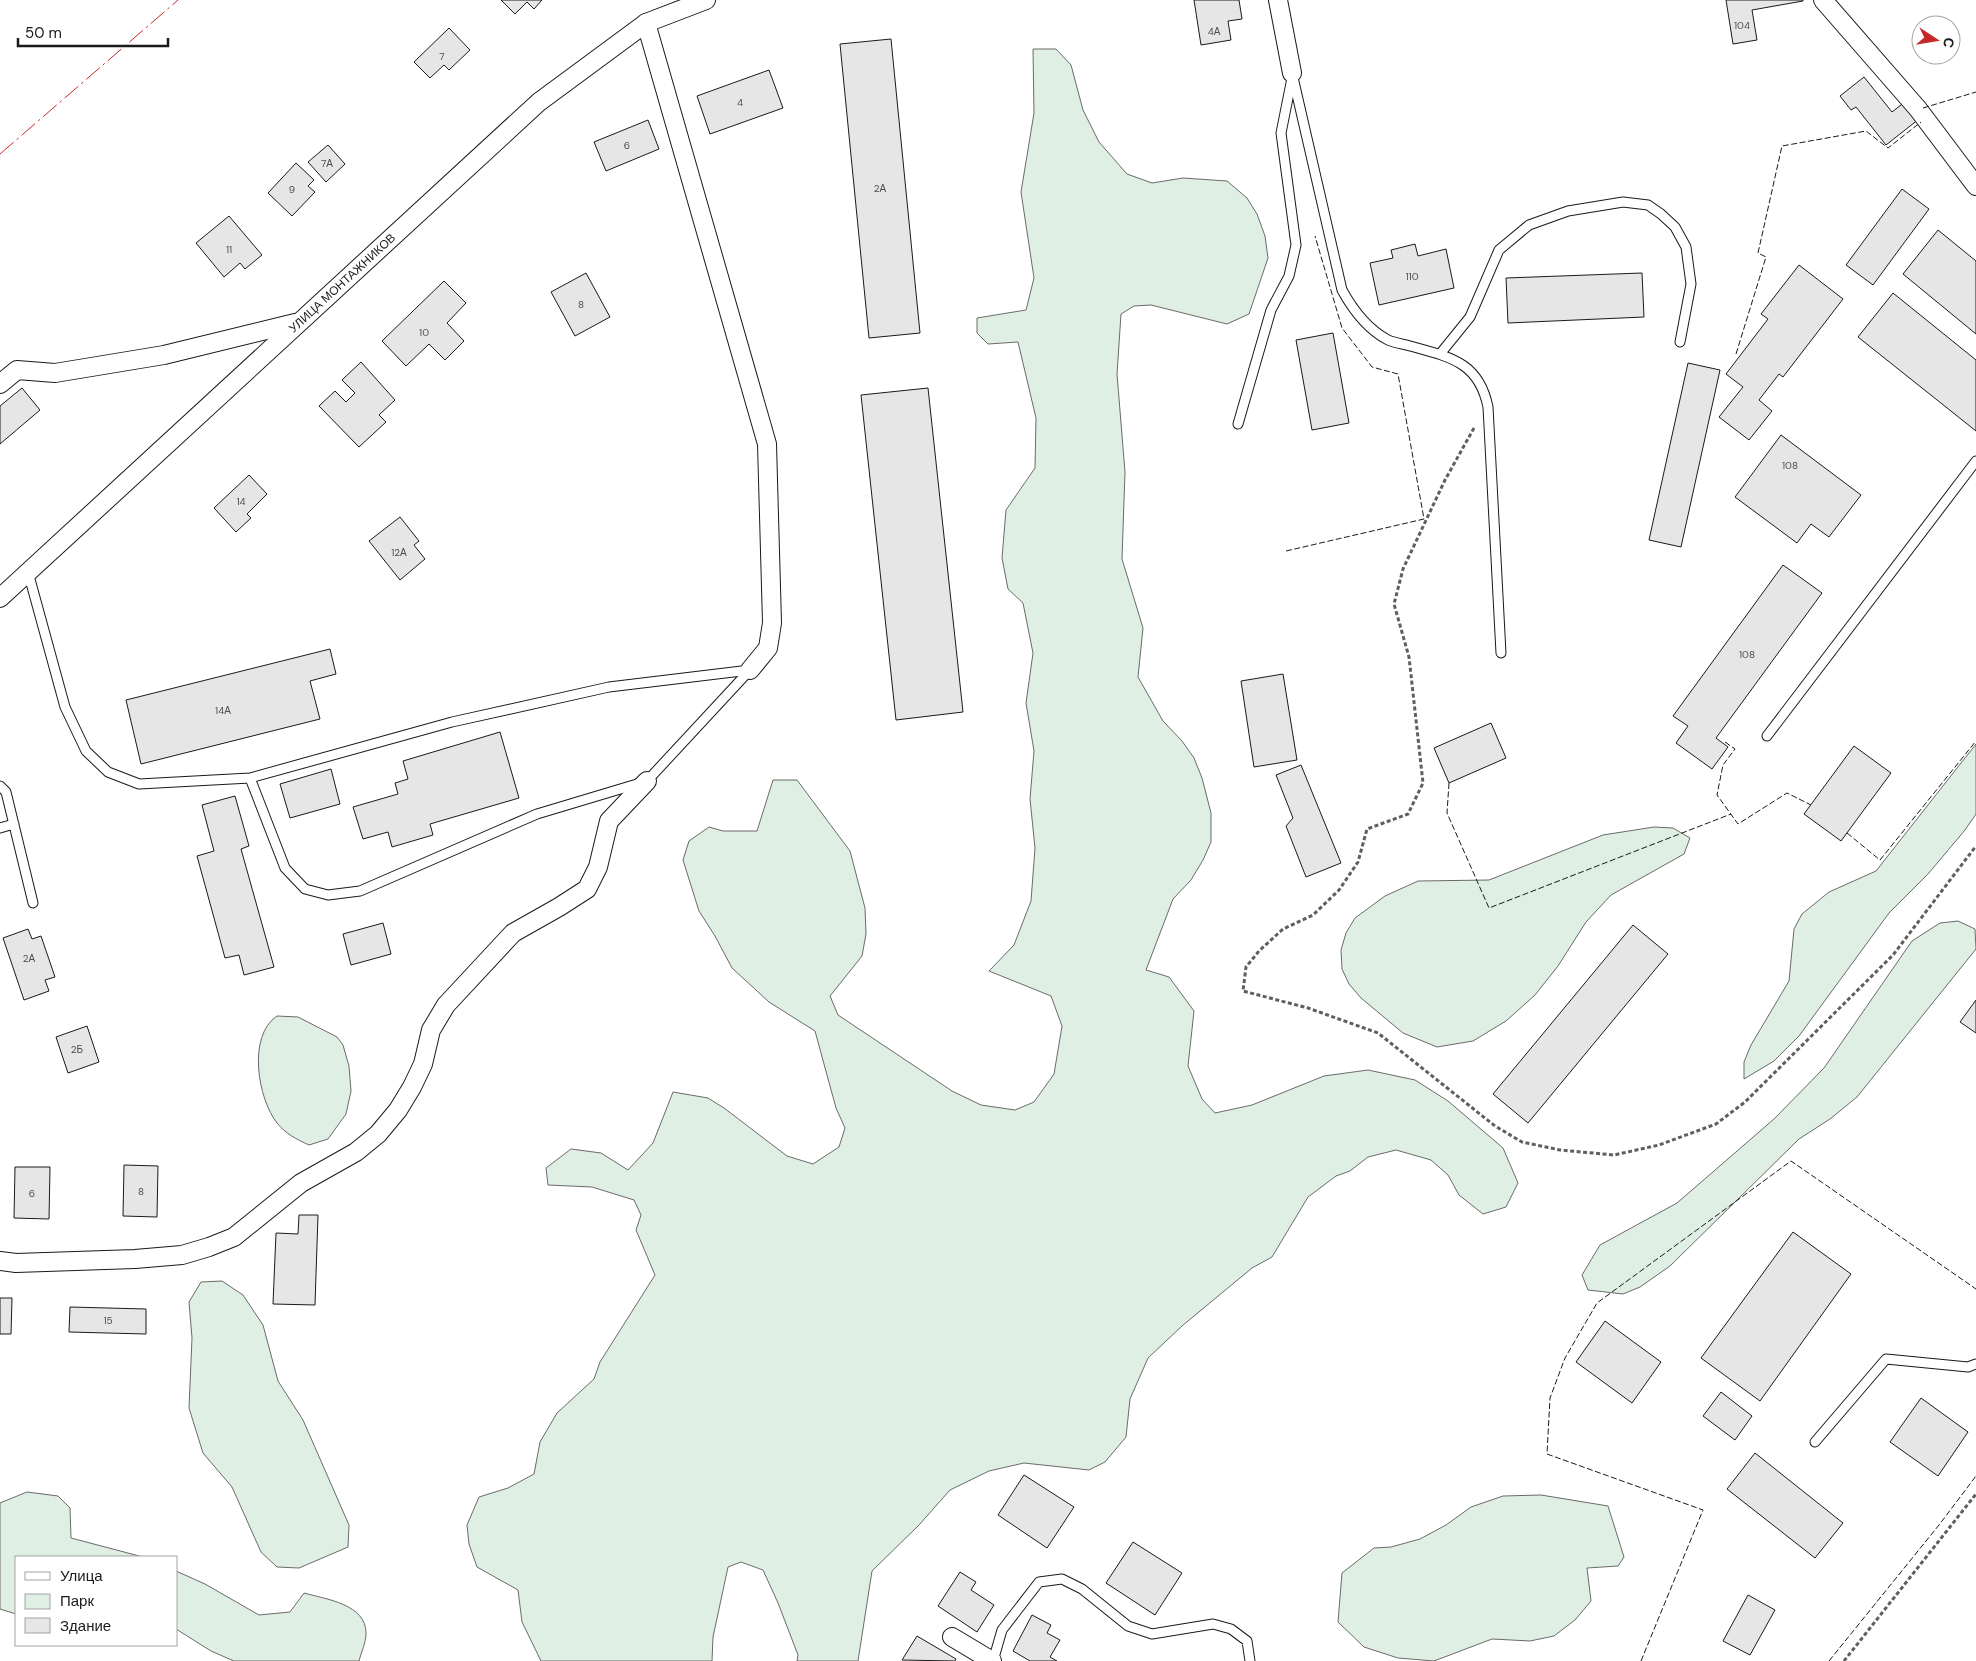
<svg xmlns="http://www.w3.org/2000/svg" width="1976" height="1661" font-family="'DM Sans',sans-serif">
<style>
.green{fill:#e0efe3;stroke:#6a6a6a}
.building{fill:#e6e6e6;stroke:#1a1a1a}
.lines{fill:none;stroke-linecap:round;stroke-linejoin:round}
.service-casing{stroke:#1a1a1a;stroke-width:11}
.minor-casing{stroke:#1a1a1a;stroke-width:20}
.path{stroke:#5f5f5f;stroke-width:3;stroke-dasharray:4 2.5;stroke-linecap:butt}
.service{stroke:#fff;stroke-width:9}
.minor{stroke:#fff;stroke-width:18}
.fence{stroke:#1a1a1a;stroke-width:1;stroke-dasharray:6 2.5;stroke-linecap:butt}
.power{stroke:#c62828;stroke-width:1;stroke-dasharray:18 4 2.5 4;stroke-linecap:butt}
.labels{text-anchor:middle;stroke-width:4;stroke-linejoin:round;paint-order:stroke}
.number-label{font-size:10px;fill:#4d4d4d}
.street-label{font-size:12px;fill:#1a1a1a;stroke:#fff}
</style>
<rect width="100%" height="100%" fill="#fff"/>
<path class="green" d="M 1033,49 L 1056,49 L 1071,65 L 1083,110 L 1099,142 L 1127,174 L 1152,183 L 1183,178 L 1227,181 L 1247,198 L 1257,214 L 1265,236 L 1268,258 L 1249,314 L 1227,324 L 1151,305 L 1134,306 L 1121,314 L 1117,374 L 1125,472 L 1122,559 L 1143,628 L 1138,677 L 1163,721 L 1182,741 L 1194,758 L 1202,778 L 1211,813 L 1211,842 L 1203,860 L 1191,880 L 1173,899 L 1146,970 L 1169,977 L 1194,1011 L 1188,1066 L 1202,1099 L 1215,1113 L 1252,1105 L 1324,1076 L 1368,1070 L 1415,1080 L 1448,1101 L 1503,1148 L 1518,1183 L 1506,1207 L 1483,1214 L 1459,1195 L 1448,1175 L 1431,1160 L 1396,1150 L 1368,1157 L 1350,1171 L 1336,1176 L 1308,1197 L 1272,1257 L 1252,1268 L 1182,1326 L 1148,1358 L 1130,1399 L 1126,1437 L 1105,1462 L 1089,1470 L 1024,1463 L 989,1471 L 950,1490 L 919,1525 L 872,1571 L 858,1661 L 797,1661 L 798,1655 L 778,1603 L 763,1570 L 741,1562 L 728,1567 L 713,1637 L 712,1661 L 541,1661 L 522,1622 L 518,1590 L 477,1567 L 469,1544 L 467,1525 L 479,1497 L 508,1488 L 534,1474 L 540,1442 L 557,1413 L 594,1379 L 600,1362 L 655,1275 L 636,1230 L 641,1215 L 634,1200 L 592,1187 L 548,1185 L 546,1168 L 571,1149 L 601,1153 L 628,1170 L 653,1143 L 673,1092 L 708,1098 L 724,1108 L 787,1156 L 813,1164 L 839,1147 L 845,1128 L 836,1108 L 815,1031 L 769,1002 L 732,968 L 715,936 L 699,911 L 683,860 L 689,841 L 709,827 L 723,831 L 757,831 L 773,780 L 797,780 L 850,851 L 865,908 L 866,934 L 862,956 L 830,996 L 838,1015 L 952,1091 L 981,1105 L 1015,1110 L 1034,1102 L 1054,1074 L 1062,1026 L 1051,996 L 989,971 L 1014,945 L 1031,901 L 1035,848 L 1030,799 L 1034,751 L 1026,703 L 1033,653 L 1023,603 L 1008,589 L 1002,558 L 1006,510 L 1035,468 L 1036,418 L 1018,342 L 988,344 L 977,333 L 977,318 L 1026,310 L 1034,278 L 1021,192 L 1034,113 Z
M 1976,744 L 1976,814 L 1965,830 L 1928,874 L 1889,913 L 1799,1036 L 1774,1061 L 1744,1079 L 1744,1062 L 1751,1045 L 1789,981 L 1794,929 L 1802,914 L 1829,892 L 1876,871 Z
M 1654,827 L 1673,828 L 1690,838 L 1684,854 L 1611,895 L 1586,922 L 1558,966 L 1535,995 L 1506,1021 L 1473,1041 L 1437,1047 L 1403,1033 L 1361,998 L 1349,984 L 1342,969 L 1341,950 L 1346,933 L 1355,918 L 1385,896 L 1418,881 L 1489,880 L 1603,835 Z
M 1958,921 L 1975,929 L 1976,949 L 1857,1097 L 1830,1119 L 1799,1139 L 1670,1266 L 1640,1287 L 1623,1294 L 1588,1290 L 1582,1275 L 1600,1245 L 1677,1203 L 1774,1119 L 1824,1068 L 1912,941 L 1940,923 Z
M 277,1016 L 298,1017 L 337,1037 L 343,1045 L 349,1066 L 351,1091 L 346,1114 L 328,1139 L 309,1145 C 296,1139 286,1134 277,1123 C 258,1099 247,1036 277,1016 Z
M 222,1281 L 243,1295 L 263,1325 L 278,1381 L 303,1420 L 349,1525 L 348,1547 L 299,1568 L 277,1567 L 261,1552 L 232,1487 L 203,1453 L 189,1408 L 192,1338 L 189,1302 L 201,1282 Z
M 27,1492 L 58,1496 L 70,1508 L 71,1538 L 143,1557 L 16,1557 L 16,1614 L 0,1609 L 0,1503 Z
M 1541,1495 L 1608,1506 L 1624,1557 L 1618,1566 L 1587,1568 L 1591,1601 L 1575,1620 L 1554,1636 L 1530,1641 L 1492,1639 L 1434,1661 L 1398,1658 L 1364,1647 L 1338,1622 L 1342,1573 L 1374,1548 L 1391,1547 L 1420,1539 L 1446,1525 L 1471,1507 L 1503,1496 Z
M 176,1571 L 205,1584 L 259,1615 L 290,1612 L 304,1593 C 325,1599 367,1604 366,1634 C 366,1642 361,1653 359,1661 L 234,1661 L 211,1651 L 176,1629 Z"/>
<path class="building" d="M 501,0 L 542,0 L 534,9 L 527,2 L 515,14 Z
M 1194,0 L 1239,0 L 1242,19 L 1228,21 L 1231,40 L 1201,45 Z
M 1726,0 L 1803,0 L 1803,1 L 1752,10 L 1757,40 L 1733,44 Z
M 449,28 L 470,50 L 449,70 L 444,65 L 430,78 L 414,62 Z
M 891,39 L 920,333 L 869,338 L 840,44 Z
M 769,70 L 783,108 L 710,134 L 697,96 Z
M 1864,77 L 1892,112 L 1906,101 L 1919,119 L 1886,145 L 1856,107 L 1851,110 L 1840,96 Z
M 648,120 L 659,149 L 606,171 L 594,142 Z
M 328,145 L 345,164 L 326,182 L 308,162 Z
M 296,163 L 314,180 L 308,186 L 315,192 L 292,216 L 268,193 Z
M 1902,189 L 1929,209 L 1873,285 L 1846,265 Z
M 229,216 L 262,255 L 245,269 L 240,263 L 224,277 L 196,243 Z
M 1938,230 L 1976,261 L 1976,334 L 1903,274 Z
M 1415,244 L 1418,256 L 1446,249 L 1454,288 L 1379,305 L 1370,263 L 1393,258 L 1391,250 Z
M 1799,265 L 1843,299 L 1783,377 L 1779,374 L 1759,400 L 1772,411 L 1749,440 L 1719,417 L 1743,387 L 1726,374 L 1768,319 L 1761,314 Z
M 586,273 L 610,317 L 575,336 L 551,292 Z
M 1642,273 L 1644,317 L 1508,323 L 1506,278 Z
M 444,281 L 466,303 L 447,323 L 464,341 L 445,360 L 429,344 L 406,366 L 382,341 Z
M 1893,293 L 1976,360 L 1976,431 L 1858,337 Z
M 1333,333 L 1349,423 L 1312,430 L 1296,340 Z
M 361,362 L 395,400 L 379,415 L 386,422 L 359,447 L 319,406 L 335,391 L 346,402 L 355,393 L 342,380 Z
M 1688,363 L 1720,370 L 1681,547 L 1649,540 Z
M 22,388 L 40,410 L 0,444 L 0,406 Z
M 928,388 L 963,712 L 896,720 L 861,395 Z
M 1781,435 L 1861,495 L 1829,537 L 1811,524 L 1797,543 L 1735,497 Z
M 249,475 L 267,494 L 247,514 L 251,518 L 236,532 L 214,508 Z
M 400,517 L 419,541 L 414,545 L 425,559 L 400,580 L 369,541 Z
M 1783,565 L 1822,593 L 1716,738 L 1728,747 L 1712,769 L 1676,743 L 1688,726 L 1673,716 Z
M 330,649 L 336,674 L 310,681 L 320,719 L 141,764 L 126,700 Z
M 1283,674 L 1297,760 L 1254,767 L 1241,681 Z
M 1491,723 L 1506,758 L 1449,783 L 1434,748 Z
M 500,732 L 519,798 L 430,824 L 433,835 L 392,847 L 388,832 L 363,839 L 353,807 L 398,794 L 395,783 L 408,779 L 403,761 Z
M 1854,746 L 1891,773 L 1841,841 L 1804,814 Z
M 1301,765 L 1341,863 L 1306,877 L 1286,826 L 1293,818 L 1276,775 Z
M 331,769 L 340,804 L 290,818 L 280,784 Z
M 235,796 L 249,846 L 241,849 L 274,967 L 244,975 L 239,955 L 225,958 L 197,856 L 214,851 L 202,805 Z
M 383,923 L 391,954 L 351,965 L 343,934 Z
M 1633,925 L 1668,954 L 1528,1123 L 1493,1094 Z
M 28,929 L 32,939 L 41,936 L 55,977 L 45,980 L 49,991 L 24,1000 L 3,938 Z
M 1976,1000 L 1976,1033 L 1960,1022 Z
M 87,1026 L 99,1062 L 68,1073 L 56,1037 Z
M 124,1165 L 158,1166 L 157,1217 L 123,1216 Z
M 15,1167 L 50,1167 L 49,1219 L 14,1218 Z
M 299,1215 L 318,1215 L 315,1305 L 273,1304 L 276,1233 L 298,1234 Z
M 1793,1232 L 1851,1274 L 1760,1401 L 1701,1358 Z
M 0,1298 L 12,1298 L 11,1334 L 0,1334 Z
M 70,1307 L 146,1309 L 146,1334 L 69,1332 Z
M 1605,1321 L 1661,1362 L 1632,1403 L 1576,1362 Z
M 1721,1392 L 1752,1416 L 1735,1440 L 1703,1416 Z
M 1921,1398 L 1968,1432 L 1938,1476 L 1890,1442 Z
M 1755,1453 L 1843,1523 L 1815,1558 L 1727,1489 Z
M 1024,1475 L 1074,1507 L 1047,1548 L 998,1515 Z
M 1133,1542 L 1182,1573 L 1155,1615 L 1106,1583 Z
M 960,1572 L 976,1582 L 971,1590 L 994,1605 L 977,1632 L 938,1606 Z
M 1748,1595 L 1775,1610 L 1750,1655 L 1723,1641 Z
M 1032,1615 L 1051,1625 L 1047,1633 L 1060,1640 L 1050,1657 L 1057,1661 L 1030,1661 L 1013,1651 Z
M 917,1636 L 956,1659 L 955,1661 L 902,1660 Z"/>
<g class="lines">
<defs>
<path id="service" d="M 1292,73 L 1342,290 C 1353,310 1367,329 1388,340 C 1395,343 1403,344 1410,346 C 1450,357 1479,362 1488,407 L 1501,653
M 1440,354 L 1470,317 L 1499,250 L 1529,225 L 1568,211 L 1623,202 L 1648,205 L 1661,214 L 1675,227 L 1686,247 L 1691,284 L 1680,342
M 1238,424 L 1271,310 L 1289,276 L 1296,245 L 1281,133 L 1292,78
M 28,572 L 65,707 L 86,751 L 108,772 L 139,784 L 250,778 L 452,722 L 609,687 L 750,670
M 1767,736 L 1976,461
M 250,778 L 285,868 L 305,889 L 328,895 L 360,891 L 537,814 L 647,781 L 750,670
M 0,786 L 6,792 L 33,903
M 0,828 L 14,824
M 1815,1442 L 1886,1359 L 1968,1367 L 1976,1364
M 993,1661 L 1002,1630 L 1039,1582 L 1062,1579 L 1082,1589 L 1128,1626 L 1152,1634 L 1213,1624 L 1231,1629 L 1247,1641 L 1250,1661"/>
<g id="minor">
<path d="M 1278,0 L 1292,73"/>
<path d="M 1823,0 L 1918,109 L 1976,186"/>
<path d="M 646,23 L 767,444 L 772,623 L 768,648 L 750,670"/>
<path d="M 0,384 L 17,370 L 55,373 L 164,355 L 295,323"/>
<path id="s1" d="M 0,598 L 539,102 L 646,23 L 706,0"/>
<path d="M 0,1261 L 16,1263 L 135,1259 L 182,1255 L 209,1247 L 234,1237 L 301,1183 L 356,1152 L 378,1134 L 398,1110 L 412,1087 L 423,1064 L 431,1030 L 446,1005 L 513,933 L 559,907 L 587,889 L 598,867 L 609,821 L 647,781"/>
<path d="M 952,1637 L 992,1661"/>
</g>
</defs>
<use href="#service" class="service-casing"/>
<use href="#minor" class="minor-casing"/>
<path class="path" d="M 1474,428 L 1445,480 L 1403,569 L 1394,604 L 1409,657 L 1423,783 L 1408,814 L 1367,829 L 1358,862 L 1339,890 L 1313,915 L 1283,929 L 1259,951 L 1246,967 L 1243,991 L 1308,1008 L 1378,1033 L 1495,1126 L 1522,1142 L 1560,1150 L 1614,1155 L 1659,1145 L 1716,1124 L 1745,1102 L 1893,955 L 1976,846
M 1844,1661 L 1976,1494"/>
<use href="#service" class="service"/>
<use href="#minor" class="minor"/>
<path class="fence" d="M 1923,108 L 1976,92
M 1736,354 L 1766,257 L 1758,253 L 1782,146 L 1866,131 L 1888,148 L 1921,122
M 1286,551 L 1424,519 L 1398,374 L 1372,367 L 1342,328 L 1315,236
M 1725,742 L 1735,749 L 1723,765 L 1717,795 L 1738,824 L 1787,793 L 1811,805
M 1449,783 L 1447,813 L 1489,908 L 1731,814
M 1847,833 L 1880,860 L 1976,741
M 1641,1661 L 1703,1510 L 1547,1454 L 1550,1398 L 1565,1358 L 1597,1303 L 1791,1161 L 1976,1289
M 1829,1661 L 1939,1525 L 1976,1476"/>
<path class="power" d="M 0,154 L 178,0"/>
</g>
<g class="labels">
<g class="number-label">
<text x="1742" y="29">104</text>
<text x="1214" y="35">4А</text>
<text x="442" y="60">7</text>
<text x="740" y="106">4</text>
<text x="627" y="149">6</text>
<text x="327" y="167">7А</text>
<text x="880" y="192">2А</text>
<text x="292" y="193">9</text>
<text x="229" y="253">11</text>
<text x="1412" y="280">110</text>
<text x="581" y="308">8</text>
<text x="424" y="336">10</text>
<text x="1790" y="469">108</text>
<text x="241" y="505">14</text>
<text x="399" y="556">12А</text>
<text x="1747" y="658">108</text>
<text x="223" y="714">14А</text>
<text x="29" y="962">2А</text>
<text x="77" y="1053">2Б</text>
<text x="141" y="1195">8</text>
<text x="32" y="1197">6</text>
<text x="108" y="1324">15</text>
</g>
<g class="street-label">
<text dy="4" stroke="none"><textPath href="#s1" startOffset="465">УЛИЦА МОНТАЖНИКОВ</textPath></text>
</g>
</g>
<rect x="15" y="1556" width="162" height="90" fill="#ffffff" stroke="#a3a3a3"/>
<rect x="25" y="1572" width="25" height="8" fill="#ffffff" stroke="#a3a3a3"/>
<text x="60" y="1581" font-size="15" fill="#1a1a1a">Улица</text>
<rect x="25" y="1594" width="25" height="15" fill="#e0efe3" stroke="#a3a3a3"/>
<text x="60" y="1606" font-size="15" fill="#1a1a1a">Парк</text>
<rect x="25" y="1618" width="25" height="15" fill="#e6e6e6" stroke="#a3a3a3"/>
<text x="60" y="1631" font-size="15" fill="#1a1a1a">Здание</text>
<g transform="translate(1936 40) rotate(102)"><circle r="24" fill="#ffffff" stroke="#a3a3a3"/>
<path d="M0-4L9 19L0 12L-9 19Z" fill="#c62828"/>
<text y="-8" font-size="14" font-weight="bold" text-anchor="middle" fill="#1a1a1a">С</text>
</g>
<path d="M18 38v8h150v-8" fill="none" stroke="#1a1a1a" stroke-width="2.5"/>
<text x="25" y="38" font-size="15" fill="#1a1a1a" stroke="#ffffff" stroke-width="4" paint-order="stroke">50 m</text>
</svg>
